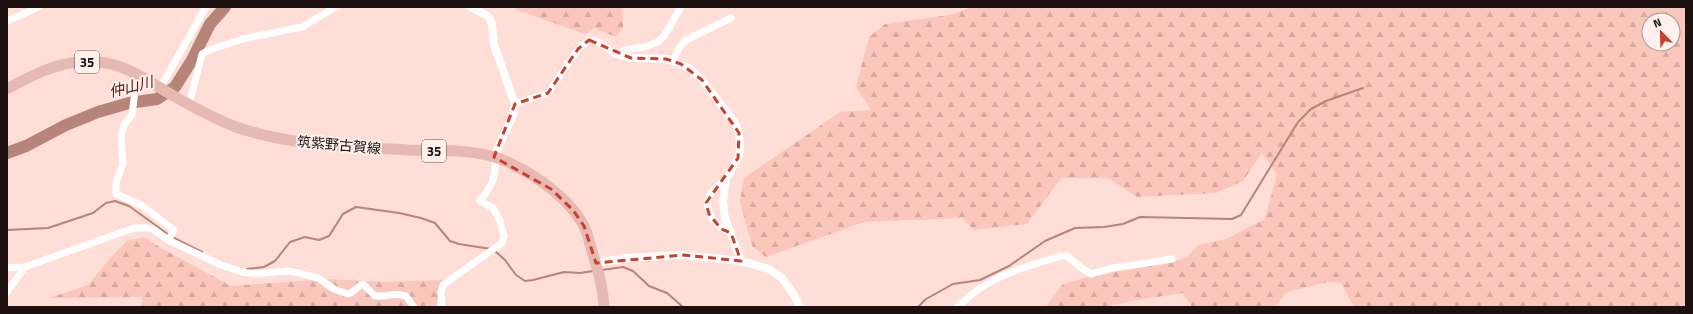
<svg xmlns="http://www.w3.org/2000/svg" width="1693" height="314" font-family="'Titillium Web','Noto Sans JP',sans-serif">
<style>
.forest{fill:url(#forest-firs);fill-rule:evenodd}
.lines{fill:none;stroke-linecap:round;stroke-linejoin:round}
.stream{stroke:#b7847a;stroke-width:2}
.river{stroke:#b7847a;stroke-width:12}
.minor{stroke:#fff;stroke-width:7}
.tertiary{stroke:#fff;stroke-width:8}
.primary{stroke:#e6bab2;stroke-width:11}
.marked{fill:none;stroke:#cb3f2c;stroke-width:3;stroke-dasharray:8 5;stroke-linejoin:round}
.labels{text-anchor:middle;stroke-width:4;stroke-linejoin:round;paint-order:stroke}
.shield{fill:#fdf0ed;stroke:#605452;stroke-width:1}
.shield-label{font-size:13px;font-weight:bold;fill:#1c110f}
.street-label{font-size:14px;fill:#1c110f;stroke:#fdf0ed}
.water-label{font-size:15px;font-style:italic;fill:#581910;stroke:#fdf0ed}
</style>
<defs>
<pattern id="forest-firs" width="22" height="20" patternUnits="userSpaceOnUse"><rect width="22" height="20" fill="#fbc6bc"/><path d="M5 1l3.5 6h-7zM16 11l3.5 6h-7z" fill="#d7a9a0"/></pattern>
</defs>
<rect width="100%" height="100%" fill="#feded7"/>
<path class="forest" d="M 514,7 L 622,7 L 623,27 L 616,37 L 594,28 L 585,34 L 517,10 Z
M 972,7 L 1686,7 L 1686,307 L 1354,307 L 1341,283 L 1328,282 L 1287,292 L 1275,307 L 1192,307 L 1183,293 L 1137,300 L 1103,307 L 1049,307 L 1047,305 L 1063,284 L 1099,274 L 1165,264 L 1187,257 L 1198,245 L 1226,239 L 1265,219 L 1277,174 L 1262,153 L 1243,181 L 1216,193 L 1137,197 L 1108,178 L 1061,178 L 1027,224 L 974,230 L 962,218 L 864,222 L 766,257 L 752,246 L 740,202 L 744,178 L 840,112 L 871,110 L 856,87 L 869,37 L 885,24 L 950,15 ZM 1649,20 L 1673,20 L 1673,44 L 1649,44 Z
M 145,237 L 161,248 L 231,286 L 327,279 L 386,282 L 445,280 L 435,307 L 141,307 L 142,297 L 49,298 L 88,285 L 111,257 L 128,240 Z"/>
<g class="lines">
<path class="stream" d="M 7,230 L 48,228 L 93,213 L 106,203 L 115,201 L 129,206 L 169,235
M 172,237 L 202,252
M 495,251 L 505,260 L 516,275 L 525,281 L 533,280 L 564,272 L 580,273 L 594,271
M 247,269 L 264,267 L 275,261 L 290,242 L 305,237 L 319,240 L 329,236 L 343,214 L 356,207 L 399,213 L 421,218 L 435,223 L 450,241 L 459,244 L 491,249
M 602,270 L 623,267 L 633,271 L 649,286 L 667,293 L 683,307
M 918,307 L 926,299 L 953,284 L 980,280 L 1009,266 L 1045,241 L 1075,228 L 1104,227 L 1123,224 L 1140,217 L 1232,219 L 1241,215 L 1298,122 L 1311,109 L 1326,101 L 1363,88"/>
<path class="river" d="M 7,153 L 26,146 L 66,125 L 98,112 L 129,103 L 157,99 L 175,87 L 192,60 L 210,24 L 225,7"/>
<path class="minor" d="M 7,21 L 39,7
M 673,60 L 679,48 L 686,40 L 731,18
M 137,75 L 132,115 L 124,125 L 121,136 L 123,164 L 116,182 L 116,194 L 141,205 L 174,230 L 168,240
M 160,88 L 206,7
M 515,104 L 548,93 L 578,49 L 589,40 L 598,42 L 616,54 L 628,49 L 645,47 L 658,42 L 665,35 L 681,7
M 189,105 L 202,54 L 209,50 L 243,39 L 302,27 L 336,7
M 726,179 C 710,191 700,202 714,220 C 719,227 723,230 731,233
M 7,268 L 25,267 L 134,228 L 147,228 L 153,229 L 168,240 L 221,265 L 242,272 L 256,274 L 287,271 L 299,273 L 318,278 L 334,289 L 348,294 C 355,292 357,286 363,284 L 375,296 C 388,297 393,292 406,296 L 414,307
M 7,292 L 25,267
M 442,307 L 441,292 L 443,285 L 502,243 L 504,236 L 500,221 L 493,208 L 480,201 C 491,187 498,175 494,157
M 958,307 C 987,276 1023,268 1061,256 L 1067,256 L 1080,267 L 1091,274 L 1113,268 L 1172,259"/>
<path class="tertiary" d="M 470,7 L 488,16 L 492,24 L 494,45 L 515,104 L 513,115 L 494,157
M 616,54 L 631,58 L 666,59 L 689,68 L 702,80 L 735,123 L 739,133 L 740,151 L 738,158 L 726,179 L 723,202 L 725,218 L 741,261
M 596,263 L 627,258 L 684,255 L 741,261 L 769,269 L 782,278 L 794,295 L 800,307"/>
<path class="primary" d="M 7,89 C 36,73 63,59 98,62 C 125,64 149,81 172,95 C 193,107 216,120 239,128 C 293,146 352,147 408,150 C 441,151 480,148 510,163 C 538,177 567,197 583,224 C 588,233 590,245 593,255 C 599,272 603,289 604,307"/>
</g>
<path class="marked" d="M 589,40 L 631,58 L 666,59 L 681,64 L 702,80 L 739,133 L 738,158 L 706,203 L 709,214 L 721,229 L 731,233 L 741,261 L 684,255 L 596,263 L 584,226 L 573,210 L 551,189 L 494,157 L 515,104 L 548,93 L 578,49 Z"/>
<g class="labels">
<g class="shield">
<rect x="75" y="51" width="24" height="22" rx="3"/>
<rect x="422" y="140" width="24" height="22" rx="3"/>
</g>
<g class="shield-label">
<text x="87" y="67">35</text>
<text x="434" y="156">35</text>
</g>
<g class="street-label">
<text transform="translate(339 145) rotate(5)" y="5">筑紫野古賀線</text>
</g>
<g class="water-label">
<text transform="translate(131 87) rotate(-14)" y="5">仲山川</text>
</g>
</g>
<rect width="1693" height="314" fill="none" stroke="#1c110f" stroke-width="16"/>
<g transform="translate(1661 32) rotate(337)"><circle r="19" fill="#fdf0ed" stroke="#a39794"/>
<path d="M0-3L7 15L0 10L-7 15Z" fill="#cb3f2c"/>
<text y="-6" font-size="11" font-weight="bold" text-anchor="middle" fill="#1c110f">N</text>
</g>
</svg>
